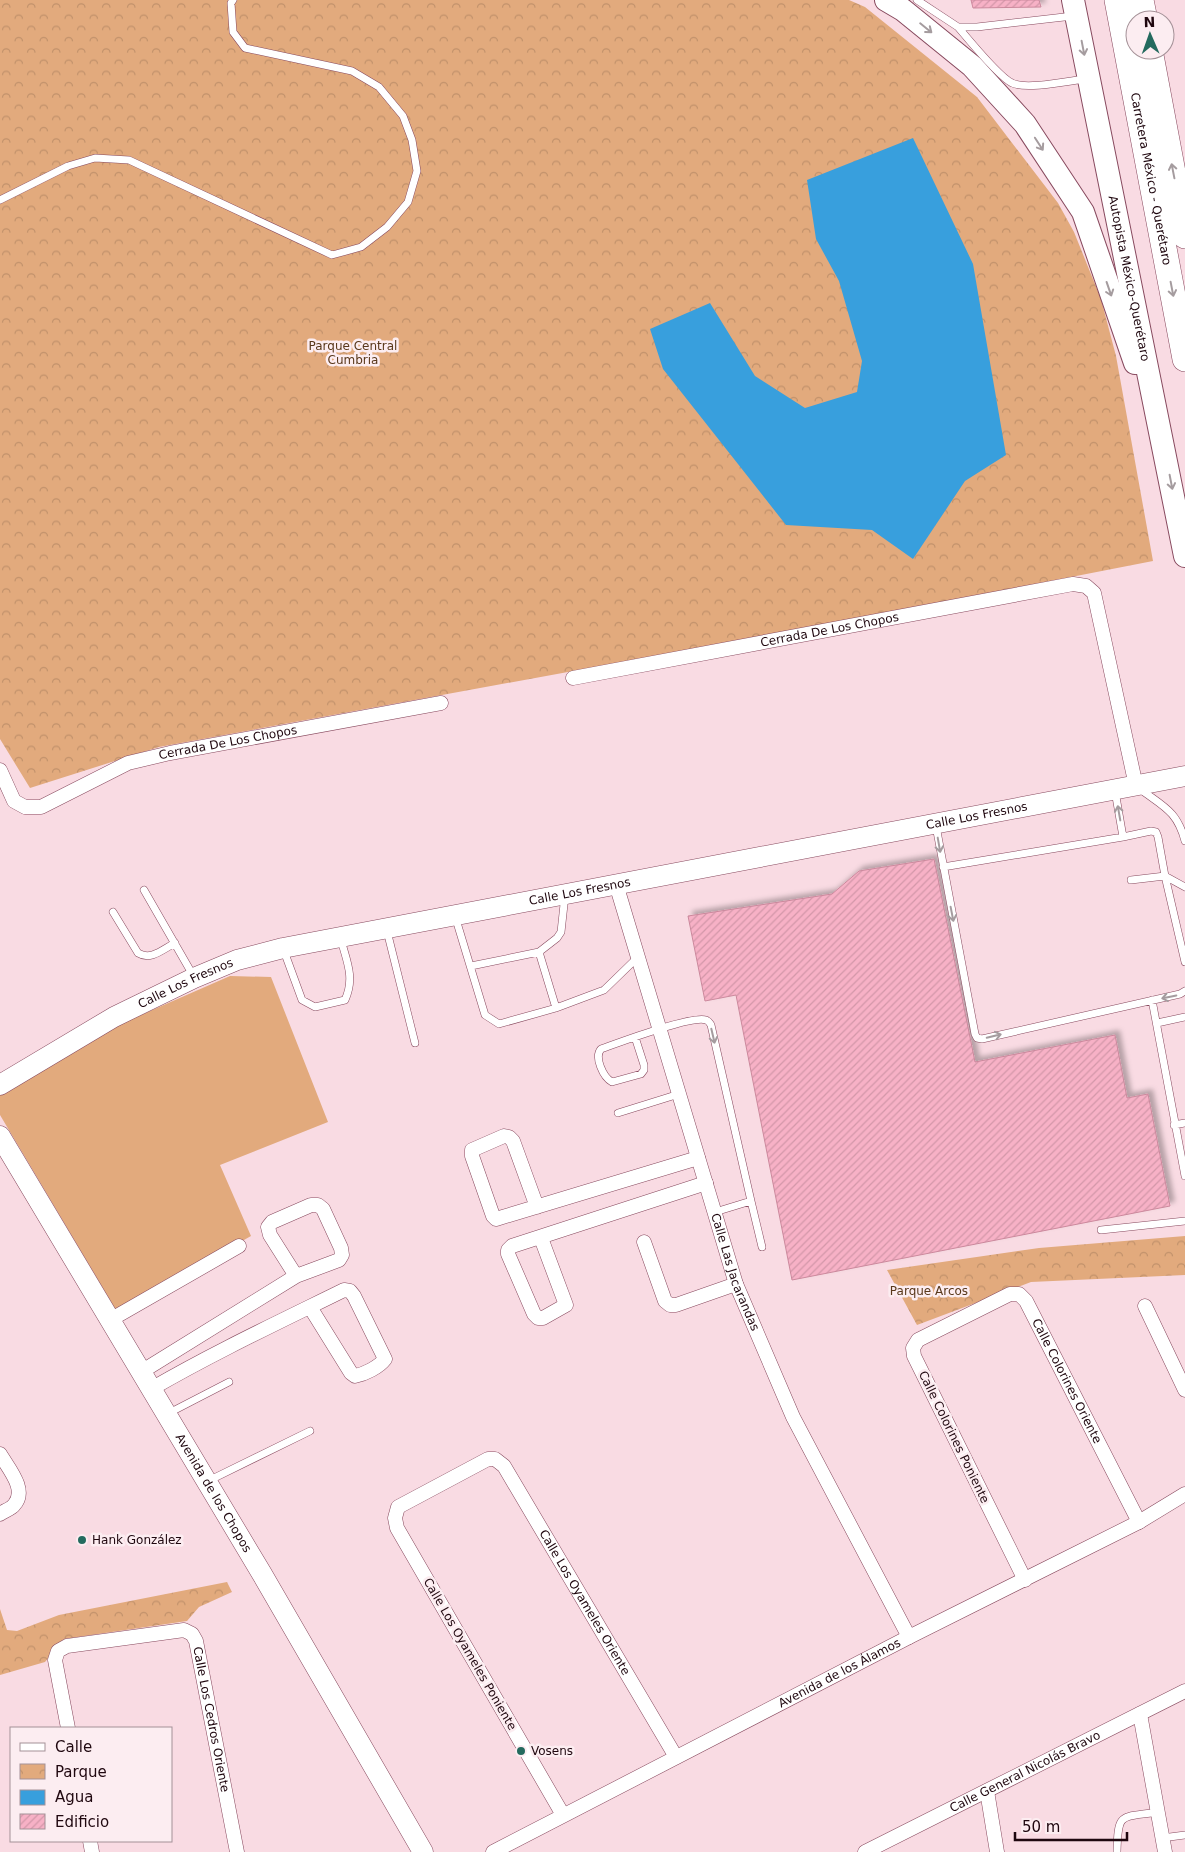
<svg xmlns="http://www.w3.org/2000/svg" width="1185" height="1852" font-family="'DejaVu Sans',sans-serif">
<style>
.green{fill:#e2aa7d}
.park{fill:url(#park-crowns)}
.water{fill:#389fdd}
.building{fill:url(#building-hatch);stroke:#cc899d;filter:url(#shadow)}
.lines{fill:none;stroke-linecap:round;stroke-linejoin:round}
.lane-casing{stroke:#87495e;stroke-width:8}
.street-casing{stroke:#87495e;stroke-width:15}
.secondary-casing{stroke:#87495e;stroke-width:21}
.primary-casing{stroke:#87495e;stroke-width:24}
.highway-casing{stroke:#87495e;stroke-width:26}
.lane{stroke:#fff;stroke-width:7}
.street{stroke:#fff;stroke-width:14}
.secondary{stroke:#fff;stroke-width:20}
.primary{stroke:#fff;stroke-width:22}
.highway{stroke:#fff;stroke-width:25}
.oneway{stroke:#a59c9f}
.poi-dot{fill:#246a5e;stroke:#fcedf1;stroke-width:2}
.labels{text-anchor:middle;stroke-width:5;stroke-linejoin:round;paint-order:stroke}
.street-label{font-size:12px;fill:#1f070f;stroke:#fcedf1}
.park-label{font-size:12px;fill:#59381b;stroke:#fcedf1}
.poi-label{font-size:12px;fill:#1f070f;stroke:#fcedf1;text-anchor:start}
</style>
<defs>
<pattern id="park-crowns" width="20" height="18" patternUnits="userSpaceOnUse" patternTransform="scale(1.25)"><rect width="20" height="18" fill="#e2aa7d"/><path d="M2 6a3 3 0 1 1 6 0M12 15a3 3 0 1 1 6 0" fill="none" stroke="#c1916b"/></pattern>
<pattern id="building-hatch" width="6" height="6" patternUnits="userSpaceOnUse" patternTransform="scale(1.25)"><rect width="6" height="6" fill="#f7b1c6"/><path d="M-1 1l2-2M0 6l6-6M5 7l2-2" fill="none" stroke="#d397a9"/></pattern>
<filter id="shadow"><feDropShadow dx="4.5" dy="-4.5" stdDeviation="2.5" flood-color="#0004"/></filter>
</defs>
<rect width="100%" height="100%" fill="#f9dbe3"/>
<path class="green" d="M 230,976 L 271,977 L 328,1122 L 220,1165 L 251,1236 L 117,1312 L 0,1115 L 0,1091 L 118,1025 Z"/>
<path class="park" d="M 0,0 L 849,0 L 865,7 L 977,97 L 1058,203 L 1074,232 L 1101,299 L 1116,356 L 1153,561 L 856,619 L 159,747 L 30,788 L 0,739 Z
M 1185,1236 L 1185,1275 L 1031,1282 L 917,1325 L 887,1270 L 1039,1248 Z
M 227,1582 L 232,1592 L 199,1607 L 187,1621 L 64,1639 L 45,1662 L 0,1675 L 0,1609 L 7,1630 L 17,1631 L 59,1615 Z"/>
<path class="water" d="M 913,138 L 973,264 L 1006,455 L 965,481 L 913,559 L 872,530 L 786,525 L 663,369 L 650,329 L 710,303 L 755,376 L 805,408 L 857,392 L 862,361 L 839,281 L 816,239 L 807,180 Z"/>
<path class="building" d="M 971,0 L 1039,0 L 1041,7 L 973,8 Z
M 934,859 L 975,1062 L 1115,1035 L 1127,1098 L 1148,1094 L 1170,1206 L 792,1280 L 736,995 L 705,1001 L 688,916 L 832,894 L 859,871 Z"/>
<g class="lines">
<defs>
<path id="lane" d="M 917,0 L 958,27 L 977,27 L 1073,16
M 958,27 C 969,40 999,77 1012,83 C 1026,90 1068,81 1085,79
M 0,200 L 68,166 L 95,158 L 129,160 L 332,255 L 361,247 L 387,227 L 408,202 L 417,171 L 412,140 L 403,116 L 379,87 L 352,71 L 245,48 L 233,32 L 231,3 L 233,0
M 1140,789 C 1164,807 1177,811 1185,841
M 1115,791 L 1123,837
M 936,826 L 975,1034 L 977,1038 L 982,1039 L 1180,994 L 1185,991
M 943,867 L 1123,837 L 1151,831 L 1156,832 L 1158,837 L 1165,876 L 1185,962
M 1131,880 L 1165,876 L 1185,887
M 144,890 L 194,977
M 113,912 L 138,953 C 151,961 163,949 175,943
M 455,916 L 485,1015 L 499,1024 L 556,1008 L 539,952 L 471,966
M 387,931 L 415,1043
M 284,951 L 302,1000 L 315,1007 L 345,1000 C 355,978 347,962 341,940
M 539,952 L 557,938 L 561,932 L 565,895
M 1152,1000 L 1185,1176
M 556,1008 L 604,990 L 638,957
M 1157,1023 L 1185,1017
M 635,1037 L 644,1065 L 644,1070 L 641,1074 L 612,1082 C 603,1077 594,1057 601,1049 C 618,1043 692,1015 706,1020 C 709,1021 709,1022 711,1025 L 751,1201 L 715,1212
M 618,1113 L 679,1094
M 1174,1125 L 1185,1123
M 751,1201 L 762,1247
M 1101,1230 L 1185,1221
M 169,1413 L 229,1382
M 208,1481 L 310,1431
M 1162,1838 L 1185,1835
M 1117,1852 C 1118,1811 1120,1818 1158,1812"/>
<g id="street">
<path id="s1" d="M 573,678 L 1073,584 L 1086,586 L 1094,593 L 1136,786"/>
<path id="s2" d="M 0,770 L 14,801 L 25,807 L 41,807 L 128,763 L 170,753 L 441,703"/>
<path id="s3" d="M 616,884 L 736,1284 L 793,1417 L 909,1637"/>
<path d="M 537,1207 L 513,1141 L 509,1137 L 504,1136 L 472,1150 L 472,1156 L 493,1216 L 496,1219 L 698,1158"/>
<path d="M 541,1238 L 566,1305 L 543,1318 L 538,1318 L 534,1314 L 508,1254 L 508,1250 L 512,1246 L 706,1183"/>
<path d="M 644,1242 L 665,1301 L 670,1305 L 676,1305 L 736,1284"/>
<path d="M 1145,1306 L 1185,1390"/>
<path d="M 110,1320 L 239,1246"/>
<path d="M 141,1372 L 296,1276 L 339,1260 L 342,1255 L 341,1248 L 323,1209 L 318,1205 L 311,1205 L 272,1222 L 268,1227 L 270,1235 L 296,1276"/>
<path d="M 151,1389 C 213,1353 279,1322 344,1290 L 350,1291 L 354,1296 L 385,1359 C 379,1367 365,1374 355,1376 L 351,1373 L 310,1307"/>
<path d="M 0,1454 C 8,1468 28,1490 14,1505 C 11,1509 4,1511 0,1514"/>
<path id="s4" d="M 1025,1580 L 914,1356 L 913,1348 L 918,1340 L 1010,1294 L 1019,1294 L 1026,1301 L 1139,1522"/>
<path d="M 1140,1714 L 1165,1852"/>
<path id="s5" d="M 68,1728 L 55,1660 L 58,1651 L 67,1646 L 184,1630 L 192,1634 L 196,1641 L 237,1852"/>
<path d="M 987,1791 L 997,1852"/>
<path id="s6" d="M 563,1815 L 397,1528 L 395,1518 L 398,1507 L 488,1459 L 495,1459 L 504,1466 L 676,1757"/>
<path d="M 90,1841 L 92,1852"/>
<path id="s7" d="M 493,1852 L 909,1637 L 1139,1522 L 1185,1494"/>
<path id="s8" d="M 865,1852 L 1185,1691"/>
</g>
<g id="secondary">
<path id="s9" d="M 0,1085 L 114,1017 L 194,978 L 237,960 L 283,948 L 1185,776"/>
<path id="s10" d="M 0,1136 L 262,1574 L 423,1852"/>
</g>
<g id="primary">
<path d="M 886,0 L 903,10 L 972,66 L 1025,124 L 1083,212 L 1135,363"/>
<path id="s11" d="M 1073,0 L 1185,556"/>
</g>
<g id="highway">
<path id="s12" d="M 1117,0 L 1185,359"/>
<path d="M 1141,0 L 1145,20"/>
<path d="M 1150,50 L 1185,236"/>
</g>
</defs>
<use href="#lane" class="lane-casing"/>
<use href="#street" class="street-casing"/>
<use href="#secondary" class="secondary-casing"/>
<use href="#primary" class="primary-casing"/>
<use href="#highway" class="highway-casing"/>
<use href="#lane" class="lane"/>
<use href="#street" class="street"/>
<use href="#secondary" class="secondary"/>
<use href="#primary" class="primary"/>
<use href="#highway" class="highway"/>
</g>
<defs><path id="oneway-shaft" d="M-6 0H5M1.5-3L5.5 0L1.5 3" fill="none" stroke-width="1.6" stroke-linecap="round" stroke-linejoin="round" transform="scale(1.25)"/></defs>
<g class="oneway">
<use href="#oneway-shaft" transform="translate(926 28) rotate(39)"/>
<use href="#oneway-shaft" transform="translate(1083 48) rotate(79)"/>
<use href="#oneway-shaft" transform="translate(1039 144) rotate(57)"/>
<use href="#oneway-shaft" transform="translate(1173 171) rotate(-101)"/>
<use href="#oneway-shaft" transform="translate(1109 289) rotate(71)"/>
<use href="#oneway-shaft" transform="translate(1172 289) rotate(79)"/>
<use href="#oneway-shaft" transform="translate(1171 482) rotate(79)"/>
<use href="#oneway-shaft" transform="translate(1119 813) rotate(-100)"/>
<use href="#oneway-shaft" transform="translate(939 845) rotate(80)"/>
<use href="#oneway-shaft" transform="translate(952 914) rotate(79)"/>
<use href="#oneway-shaft" transform="translate(1169 997) rotate(168)"/>
<use href="#oneway-shaft" transform="translate(713 1036) rotate(77)"/>
<use href="#oneway-shaft" transform="translate(994 1036) rotate(-14)"/>
</g>
<g class="poi-dot">
<circle cx="82" cy="1540" r="5"/>
<circle cx="521" cy="1751" r="5"/>
</g>
<g class="labels">
<g class="street-label">
<text dy="4" stroke="none"><textPath href="#s12" startOffset="182">Carretera México - Querétaro</textPath></text>
<text dy="4" stroke="none"><textPath href="#s11" startOffset="284">Autopista México-Querétaro</textPath></text>
<text dy="4" stroke="none"><textPath href="#s1" startOffset="261">Cerrada De Los Chopos</textPath></text>
<text dy="4" stroke="none"><textPath href="#s2" startOffset="262">Cerrada De Los Chopos</textPath></text>
<text dy="4" stroke="none"><textPath href="#s9" startOffset="1022">Calle Los Fresnos</textPath></text>
<text dy="4" stroke="none"><textPath href="#s9" startOffset="618">Calle Los Fresnos</textPath></text>
<text dy="4" stroke="none"><textPath href="#s9" startOffset="212">Calle Los Fresnos</textPath></text>
<text dy="4" stroke="none"><textPath href="#s3" startOffset="406">Calle Las Jacarandas</textPath></text>
<text dy="4" stroke="none"><textPath href="#s4" startOffset="479">Calle Colorines Oriente</textPath></text>
<text transform="translate(954 1437) rotate(64)" y="4">Calle Colorines Poniente</text>
<text dy="4" stroke="none"><textPath href="#s10" startOffset="416">Avenida de los Chopos</textPath></text>
<text dy="4" stroke="none"><textPath href="#s6" startOffset="632">Calle Los Oyameles Oriente</textPath></text>
<text transform="translate(470 1654) rotate(60)" y="4">Calle Los Oyameles Poniente</text>
<text dy="4" stroke="none"><textPath href="#s7" startOffset="390">Avenida de los Álamos</textPath></text>
<text dy="4" stroke="none"><textPath href="#s5" startOffset="304">Calle Los Cedros Oriente</textPath></text>
<text dy="4" stroke="none"><textPath href="#s8" startOffset="179">Calle General Nicolás Bravo</textPath></text>
</g>
<g class="park-label">
<text x="353" y="350">Parque Central<tspan x="353" dy="14">Cumbria</tspan></text>
<text x="929" y="1295">Parque Arcos</text>
</g>
<g class="poi-label">
<text x="92" y="1544">Hank González</text>
<text x="531" y="1755">Vosens</text>
</g>
</g>
<rect x="10" y="1727" width="162" height="115" fill="#fcedf1" stroke="#a49197"/>
<rect x="20" y="1743" width="25" height="8" fill="#ffffff" stroke="#a49197"/>
<text x="55" y="1752" font-size="15" fill="#1f070f">Calle</text>
<rect x="20" y="1764" width="25" height="15" fill="url(#park-crowns)" stroke="#a49197"/>
<text x="55" y="1777" font-size="15" fill="#1f070f">Parque</text>
<rect x="20" y="1790" width="25" height="15" fill="#389fdd" stroke="#a49197"/>
<text x="55" y="1802" font-size="15" fill="#1f070f">Agua</text>
<rect x="20" y="1814" width="25" height="15" fill="url(#building-hatch)" stroke="#a49197"/>
<text x="55" y="1827" font-size="15" fill="#1f070f">Edificio</text>
<g transform="translate(1150 35) rotate(358)"><circle r="24" fill="#fcedf1" stroke="#a49197"/>
<path d="M0-4L9 19L0 12L-9 19Z" fill="#246a5e"/>
<text y="-8" font-size="14" font-weight="bold" text-anchor="middle" fill="#1f070f">N</text>
</g>
<path d="M1015 1832v8h112v-8" fill="none" stroke="#1f070f" stroke-width="2.5"/>
<text x="1022" y="1832" font-size="15" fill="#1f070f" stroke="#fcedf1" stroke-width="4" paint-order="stroke">50 m</text>
</svg>
